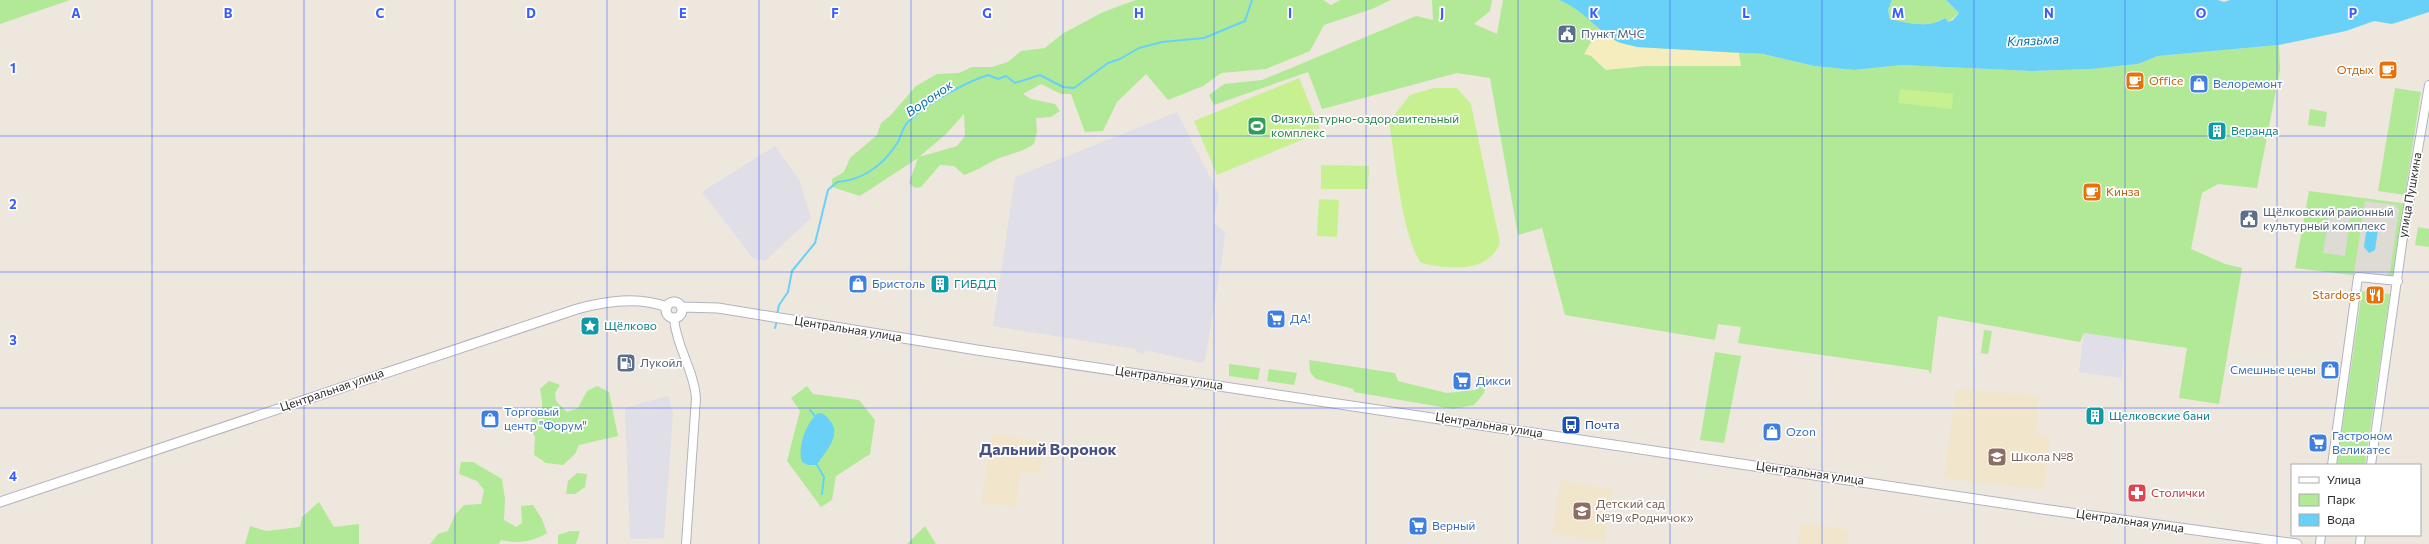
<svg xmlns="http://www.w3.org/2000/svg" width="2429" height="544" font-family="Commissioner,sans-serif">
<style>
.industrial{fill:#e0dee6}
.education{fill:#f1e5cb}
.green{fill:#b1e996;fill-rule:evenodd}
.sand{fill:#f5edbe}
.pitch{fill:#c7f191}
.plaza{fill:#dedad4;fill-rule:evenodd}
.water{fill:#69d1f8}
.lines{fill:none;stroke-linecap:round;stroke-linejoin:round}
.stream{stroke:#69d1f8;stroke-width:2}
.tertiary-casing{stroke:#b1b4c0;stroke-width:10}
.secondary-casing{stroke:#b1b4c0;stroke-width:11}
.tertiary{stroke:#fff;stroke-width:8}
.secondary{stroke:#fff;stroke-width:9}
.grid{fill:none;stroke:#395dff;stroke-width:1;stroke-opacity:0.55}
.labels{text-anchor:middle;stroke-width:3.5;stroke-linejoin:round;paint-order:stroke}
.service-label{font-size:12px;fill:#4e5e75;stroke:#fff;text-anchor:start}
.food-label{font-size:12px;fill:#c56008;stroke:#fff;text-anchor:end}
.shop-label{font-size:12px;fill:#366cbe;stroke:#fff;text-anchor:start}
.leisure-label{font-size:12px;fill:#27864d;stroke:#fff;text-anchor:start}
.culture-label{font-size:12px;fill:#0d838f;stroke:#fff;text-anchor:start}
.street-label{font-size:12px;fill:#2c2c2c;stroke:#fff}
.transit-label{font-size:12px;fill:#164399;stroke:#fff;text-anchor:start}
.education-label{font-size:12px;fill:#785e54;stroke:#fff;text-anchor:start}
.health-label{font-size:12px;fill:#be3a42;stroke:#fff;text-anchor:start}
.water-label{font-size:13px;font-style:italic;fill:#036ea8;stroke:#fff}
.district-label{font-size:16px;font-weight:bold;fill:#485280;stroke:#fff}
.grid-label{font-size:13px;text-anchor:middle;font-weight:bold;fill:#395dff;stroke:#fff;stroke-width:3.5;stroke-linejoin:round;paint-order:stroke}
</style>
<rect width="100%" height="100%" fill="#eee7dd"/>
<path class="industrial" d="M 1177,112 L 1219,195 L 1213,222 L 1225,232 L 1222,259 L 1205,360 L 1202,363 L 1145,350 L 1144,354 L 1136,352 L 1136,349 L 993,326 L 1015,177 Z
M 775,146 L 799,180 L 811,218 L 765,261 L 753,258 L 702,192 Z
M 2084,333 L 2126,339 L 2121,378 L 2079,372 Z
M 668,396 L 673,413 L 664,538 L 630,539 L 625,408 Z"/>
<path class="education" d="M 1956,389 L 2039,395 L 2036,434 L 2050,437 L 2044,490 L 1944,478 Z
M 992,434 L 1045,443 L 1040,473 L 1020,472 L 1016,507 L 981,503 Z
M 1560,480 L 1613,489 L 1605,542 L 1552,534 Z
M 1801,522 L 1849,530 L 1847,544 L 1797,544 Z"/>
<path class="green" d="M 0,0 L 70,0 L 0,24 Z
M 1136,0 L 1323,0 L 1331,5 L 1340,0 L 1391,0 L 1372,9 L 1324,25 L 1310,51 L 1266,69 L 1221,73 L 1203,86 L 1168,100 L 1146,74 L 1117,102 L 1103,131 L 1085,132 L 1071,94 L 1061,94 L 1041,84 L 1023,94 L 1031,99 L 1055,104 L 1060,111 L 1051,117 L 1036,118 L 1037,131 L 1034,144 C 1024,151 1014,153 1002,157 C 989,162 979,170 964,175 L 954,166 L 940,165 L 921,187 L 915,188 L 909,183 L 918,158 L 860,196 L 832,187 L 832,179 L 844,172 L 850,158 L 877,135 L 881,123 L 890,116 L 916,86 L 937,74 L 959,73 L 972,67 L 992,67 L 1008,62 L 1021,51 L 1045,48 L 1062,34 L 1103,12 ZM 964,114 L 965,136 L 957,146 L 919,157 L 946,134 Z
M 1432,0 L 1492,0 L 1490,11 L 1474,24 L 1497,34 L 1503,0 L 1559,0 L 1575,7 L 1599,29 L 1645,46 L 1763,54 L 1814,66 L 1854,70 L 1902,65 L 2031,71 L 2091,69 L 2138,64 L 2158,56 L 2279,45 L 2280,70 L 2257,188 L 2218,184 L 2202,193 L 2191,249 L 2225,264 L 2242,268 L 2219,404 L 2179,398 L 2187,348 L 2084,333 L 2080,342 L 1938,316 L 1931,374 L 1928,370 L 1738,343 L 1741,327 L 1718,324 L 1715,340 L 1565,315 L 1542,228 L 1518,235 L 1490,78 L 1457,73 L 1322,109 L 1308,72 L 1214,105 L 1209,95 L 1224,84 L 1262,80 L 1416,16 L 1433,20 Z
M 1892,0 L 1946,0 L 1959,13 L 1948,22 L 1944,18 C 1926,29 1908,23 1890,19 L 1888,10 Z
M 2395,88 L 2421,92 L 2405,195 L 2378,191 Z
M 2310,109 L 2327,112 L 2325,127 L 2308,125 Z
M 2309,191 L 2409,204 L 2398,281 L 2295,268 Z
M 2418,227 L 2429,229 L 2429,247 L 2415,245 Z
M 2362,291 L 2390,294 L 2365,465 L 2337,465 Z
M 1984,330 L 1992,331 L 1988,354 L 1981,353 Z
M 1715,352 L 1741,356 L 1724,443 L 1700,440 Z
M 1309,360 L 1395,373 L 1398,381 L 1447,393 L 1476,390 L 1479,374 L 1487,376 L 1484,393 L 1474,405 L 1453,409 L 1354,392 L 1353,389 L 1316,379 L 1310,372 Z
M 1229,364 L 1260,368 L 1258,380 L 1229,376 Z
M 1269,369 L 1297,373 L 1294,385 L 1267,381 Z
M 549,381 L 560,385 L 555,393 L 556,401 L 567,412 L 578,408 L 587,391 L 597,386 L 609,392 L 618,436 L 579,445 L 575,454 L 563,465 L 546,463 L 534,455 L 535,437 L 530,428 L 533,417 L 542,411 L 542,401 L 540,389 Z
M 807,386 L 813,394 L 859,400 L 875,420 L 870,454 L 836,476 L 832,500 L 821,507 L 787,461 L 800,411 L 791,398 Z
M 461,462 L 473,462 L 502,479 L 505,499 L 504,520 L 516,527 L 522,523 L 521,506 L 533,505 L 542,519 L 547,533 C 532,542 518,544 501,540 L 499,544 L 430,544 L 438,534 L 448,531 L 455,515 L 464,505 L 481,504 L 484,490 L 477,481 L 459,474 Z
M 577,473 L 587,474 L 585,487 L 575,494 L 566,494 L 568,481 Z
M 319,502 L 334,527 L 359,524 L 359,544 L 245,544 L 250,526 L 266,531 L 300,527 L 302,517 Z
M 925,526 L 936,544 L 907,544 Z
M 570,531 L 580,531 L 576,544 L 558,544 L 558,535 Z"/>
<path class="sand" d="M 1599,29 L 1618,42 L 1637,47 L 1739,53 L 1741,66 L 1646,66 L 1606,70 L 1591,56 L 1584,54 Z"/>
<path class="pitch" d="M 1299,78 L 1321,132 L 1217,175 L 1194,121 Z
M 1434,88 L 1457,88 L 1471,104 L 1500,243 C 1488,274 1447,269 1421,263 C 1402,236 1395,158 1389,122 L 1410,95 Z
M 1900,89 L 1953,94 L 1952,109 L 1898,103 Z
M 1321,165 L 1369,166 L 1368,189 L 1321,189 Z
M 1319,199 L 1339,200 L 1337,237 L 1317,236 Z"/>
<path class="plaza" d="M 2365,201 L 2396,205 L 2399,209 L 2390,272 L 2385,276 L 2354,273 ZM 2370,223 L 2378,227 L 2375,249 L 2364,247 L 2367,227 Z
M 2329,215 L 2350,218 L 2345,256 L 2323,253 Z"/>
<path class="water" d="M 1559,0 L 1892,0 L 1888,10 L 1890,19 C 1908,23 1927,29 1945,18 L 1948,22 L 1953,20 L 1959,13 L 1946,0 L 2218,0 L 2224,2 L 2230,0 L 2429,0 L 2429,12 L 2392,24 L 2374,21 L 2346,31 L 2279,45 L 2158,56 L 2138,64 L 2091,69 L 2031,71 L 1902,65 L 1854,70 L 1814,66 L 1763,54 L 1637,47 C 1631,45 1622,44 1616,41 C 1594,28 1584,10 1559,0 Z
M 2370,223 L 2376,224 L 2378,229 L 2375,250 L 2369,253 L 2364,247 L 2367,227 Z
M 818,413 C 824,413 827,416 830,421 C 843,435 824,453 817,465 L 808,465 L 802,462 C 797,447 806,423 818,413 Z"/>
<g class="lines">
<path class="stream" d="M 777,315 L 779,305 L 788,292 L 792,271 L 815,243 L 828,190 L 837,182 C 863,180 882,166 896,145 C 901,138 902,129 907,123 C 922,106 966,82 988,75 L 998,79 L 1006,76 L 1015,83 L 1040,75 L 1063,87 L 1074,88 L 1108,63 L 1120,59 L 1139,48 L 1162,42 L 1204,38 L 1245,21 L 1252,0
M 775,328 L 777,320
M 810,410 L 815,416
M 817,465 L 824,477 L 822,494"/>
<defs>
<path id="tertiary" d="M 674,318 C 676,346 694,370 696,398 L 686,544
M 2332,465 L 2358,277 L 2398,281
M 2371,465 L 2403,237 L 2429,85
M 2320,544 L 2321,535
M 2360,544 L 2361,535"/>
<path id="secondary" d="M666 310a8 8 0 1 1 16 0a8 8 0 1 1-16 0Z
M 682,307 L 718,308 L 977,350 L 2042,509 L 2297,544
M 0,502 L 577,309 C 606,301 638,296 667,307"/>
</defs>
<use href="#tertiary" class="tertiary-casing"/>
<use href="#secondary" class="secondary-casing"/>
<use href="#tertiary" class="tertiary"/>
<use href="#secondary" class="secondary"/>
</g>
<path class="grid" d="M 152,0 L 152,544M 304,0 L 304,544M 455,0 L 455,544M 607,0 L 607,544M 759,0 L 759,544M 911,0 L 911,544M 1063,0 L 1063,544M 1214,0 L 1214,544M 1366,0 L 1366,544M 1518,0 L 1518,544M 1670,0 L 1670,544M 1822,0 L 1822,544M 1974,0 L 1974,544M 2125,0 L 2125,544M 2277,0 L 2277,544M 0,136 L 2429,136M 0,272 L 2429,272M 0,408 L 2429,408"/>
<defs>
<symbol id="civic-square" viewBox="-11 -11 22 22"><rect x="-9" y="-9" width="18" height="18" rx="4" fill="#5c6f8a" stroke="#fff"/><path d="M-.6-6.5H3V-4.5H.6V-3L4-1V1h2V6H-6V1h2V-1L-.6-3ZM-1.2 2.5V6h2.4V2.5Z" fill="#fff"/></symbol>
<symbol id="cafe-square" viewBox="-11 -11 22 22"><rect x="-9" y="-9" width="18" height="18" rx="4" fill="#e8710a" stroke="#fff"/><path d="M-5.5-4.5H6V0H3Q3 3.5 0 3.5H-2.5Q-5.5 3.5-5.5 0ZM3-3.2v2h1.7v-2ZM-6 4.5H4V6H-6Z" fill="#fff"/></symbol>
<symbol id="shop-square" viewBox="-11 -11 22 22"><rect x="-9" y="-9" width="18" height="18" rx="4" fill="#3f7fe0" stroke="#fff"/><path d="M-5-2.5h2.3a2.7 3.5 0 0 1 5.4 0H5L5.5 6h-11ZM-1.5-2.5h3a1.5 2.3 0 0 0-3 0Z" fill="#fff"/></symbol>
<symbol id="stadium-square" viewBox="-11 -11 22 22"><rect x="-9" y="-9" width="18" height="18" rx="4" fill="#2e9e5b" stroke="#fff"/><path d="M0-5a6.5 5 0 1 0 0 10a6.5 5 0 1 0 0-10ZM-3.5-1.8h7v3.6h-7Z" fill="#fff"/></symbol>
<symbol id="building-square" viewBox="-11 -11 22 22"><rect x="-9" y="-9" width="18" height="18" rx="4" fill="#0f9aa8" stroke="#fff"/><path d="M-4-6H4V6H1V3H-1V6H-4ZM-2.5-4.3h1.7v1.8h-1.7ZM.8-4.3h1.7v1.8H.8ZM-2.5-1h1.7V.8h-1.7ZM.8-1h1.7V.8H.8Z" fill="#fff"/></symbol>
<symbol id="restaurant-square" viewBox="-11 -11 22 22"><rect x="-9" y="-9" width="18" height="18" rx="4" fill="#e8710a" stroke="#fff"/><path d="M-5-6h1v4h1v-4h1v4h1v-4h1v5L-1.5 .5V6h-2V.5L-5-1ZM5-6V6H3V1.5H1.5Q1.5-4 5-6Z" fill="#fff"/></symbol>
<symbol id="supermarket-square" viewBox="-11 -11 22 22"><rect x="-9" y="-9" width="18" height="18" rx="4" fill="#3f7fe0" stroke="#fff"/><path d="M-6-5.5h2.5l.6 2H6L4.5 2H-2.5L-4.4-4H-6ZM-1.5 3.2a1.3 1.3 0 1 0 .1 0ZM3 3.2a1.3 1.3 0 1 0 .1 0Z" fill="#fff"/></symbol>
<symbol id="sight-square" viewBox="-11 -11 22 22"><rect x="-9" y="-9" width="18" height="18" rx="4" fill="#0f9aa8" stroke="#fff"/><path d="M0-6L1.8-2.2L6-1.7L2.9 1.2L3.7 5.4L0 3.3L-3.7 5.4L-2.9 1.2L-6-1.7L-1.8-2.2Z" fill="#fff"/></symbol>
<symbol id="fuel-square" viewBox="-11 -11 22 22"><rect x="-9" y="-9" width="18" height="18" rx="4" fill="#5c6f8a" stroke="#fff"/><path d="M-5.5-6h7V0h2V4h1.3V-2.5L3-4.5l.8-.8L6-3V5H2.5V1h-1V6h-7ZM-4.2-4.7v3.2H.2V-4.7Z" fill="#fff"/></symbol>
<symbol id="bus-square" viewBox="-11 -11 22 22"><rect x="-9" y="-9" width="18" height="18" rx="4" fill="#1a4fb4" stroke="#fff"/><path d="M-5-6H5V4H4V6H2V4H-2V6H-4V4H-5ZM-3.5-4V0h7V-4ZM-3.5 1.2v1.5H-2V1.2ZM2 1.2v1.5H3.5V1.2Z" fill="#fff"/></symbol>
<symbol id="school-square" viewBox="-11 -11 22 22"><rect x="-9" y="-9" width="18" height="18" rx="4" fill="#8d6e63" stroke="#fff"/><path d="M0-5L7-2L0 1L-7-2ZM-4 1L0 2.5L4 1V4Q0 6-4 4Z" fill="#fff"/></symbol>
<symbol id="pharmacy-square" viewBox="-11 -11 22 22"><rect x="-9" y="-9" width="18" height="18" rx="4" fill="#e0444e" stroke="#fff"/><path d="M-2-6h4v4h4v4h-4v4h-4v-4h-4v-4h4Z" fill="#fff"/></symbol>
</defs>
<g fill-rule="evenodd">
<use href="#civic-square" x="1556" y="23" width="22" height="22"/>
<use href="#cafe-square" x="2377" y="59" width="22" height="22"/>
<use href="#cafe-square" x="2124" y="70" width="22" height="22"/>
<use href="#shop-square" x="2188" y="73" width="22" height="22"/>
<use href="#stadium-square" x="1246" y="115" width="22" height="22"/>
<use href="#building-square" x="2206" y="120" width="22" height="22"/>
<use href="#cafe-square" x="2081" y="181" width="22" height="22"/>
<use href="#civic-square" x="2238" y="208" width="22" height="22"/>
<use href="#shop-square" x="847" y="273" width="22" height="22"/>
<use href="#building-square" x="929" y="273" width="22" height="22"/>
<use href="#restaurant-square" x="2364" y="284" width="22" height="22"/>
<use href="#supermarket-square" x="1265" y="308" width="22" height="22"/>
<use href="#sight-square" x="579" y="315" width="22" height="22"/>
<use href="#fuel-square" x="615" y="352" width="22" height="22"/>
<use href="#shop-square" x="2319" y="359" width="22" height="22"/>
<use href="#supermarket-square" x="1451" y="370" width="22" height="22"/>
<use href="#building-square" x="2084" y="405" width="22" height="22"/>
<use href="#shop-square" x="479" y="408" width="22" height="22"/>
<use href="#bus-square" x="1560" y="414" width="22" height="22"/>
<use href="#shop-square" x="1761" y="421" width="22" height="22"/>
<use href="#supermarket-square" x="2307" y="432" width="22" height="22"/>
<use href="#school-square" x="1986" y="446" width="22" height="22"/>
<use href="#pharmacy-square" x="2126" y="482" width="22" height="22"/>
<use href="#school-square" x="1571" y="500" width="22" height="22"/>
<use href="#supermarket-square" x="1407" y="515" width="22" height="22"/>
</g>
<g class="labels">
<g class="service-label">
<text x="1581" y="38">Пункт МЧС</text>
<text x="2263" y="216">Щёлковский районный<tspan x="2263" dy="14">культурный комплекс</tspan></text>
<text x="640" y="367">Лукойл</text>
</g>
<g class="food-label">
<text x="2374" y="74">Отдых</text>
<text x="2149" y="85" text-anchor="start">Office</text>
<text x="2106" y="196" text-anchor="start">Кинза</text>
<text x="2361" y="299">Stardogs</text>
</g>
<g class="shop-label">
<text x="2213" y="88">Велоремонт</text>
<text x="872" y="288">Бристоль</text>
<text x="1290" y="323">ДА!</text>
<text x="2316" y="374" text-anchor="end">Смешные цены</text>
<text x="1476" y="385">Дикси</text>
<text x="504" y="416">Торговый<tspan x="504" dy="14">центр "Форум"</tspan></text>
<text x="1786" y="436">Ozon</text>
<text x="2332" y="440">Гастроном<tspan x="2332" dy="14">Великатес</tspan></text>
<text x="1432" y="530">Верный</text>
</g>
<g class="leisure-label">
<text x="1271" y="123">Физкультурно-оздоровительный<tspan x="1271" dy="14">комплекс</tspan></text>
</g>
<g class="culture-label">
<text x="2231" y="135">Веранда</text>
<text x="954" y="288">ГИБДД</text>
<text x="604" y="330">Щёлково</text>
<text x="2109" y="420">Щелковские бани</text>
</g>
<g class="street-label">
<text transform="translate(2410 195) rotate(-80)" y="4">улица Пушкина</text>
<text transform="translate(848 329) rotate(9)" y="4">Центральная улица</text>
<text transform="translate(1169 378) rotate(8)" y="4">Центральная улица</text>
<text transform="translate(332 390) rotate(-19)" y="4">Центральная улица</text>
<text transform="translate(1489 425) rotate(9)" y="4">Центральная улица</text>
<text transform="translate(1810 473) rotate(8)" y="4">Центральная улица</text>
<text transform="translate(2130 521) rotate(8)" y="4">Центральная улица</text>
</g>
<g class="transit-label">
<text x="1585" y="429">Почта</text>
</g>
<g class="education-label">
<text x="2011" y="461">Школа №8</text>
<text x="1596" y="508">Детский сад<tspan x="1596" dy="14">№19 «Родничок»</tspan></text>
</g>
<g class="health-label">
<text x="2151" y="497">Столички</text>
</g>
<g class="water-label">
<text transform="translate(2033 40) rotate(-3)" y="5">Клязьма</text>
<text transform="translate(929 98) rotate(-34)" y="5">Воронок</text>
</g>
<g class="district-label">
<text x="1048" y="455">Дальний Воронок</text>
</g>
</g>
<g class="grid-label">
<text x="76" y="18">A</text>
<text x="228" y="18">B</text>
<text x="380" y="18">C</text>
<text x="531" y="18">D</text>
<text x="683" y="18">E</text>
<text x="835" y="18">F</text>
<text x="987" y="18">G</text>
<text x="1139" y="18">H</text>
<text x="1290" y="18">I</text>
<text x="1442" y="18">J</text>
<text x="1594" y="18">K</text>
<text x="1746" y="18">L</text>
<text x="1898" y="18">M</text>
<text x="2049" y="18">N</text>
<text x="2201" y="18">O</text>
<text x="2353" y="18">P</text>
<text x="13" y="73">1</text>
<text x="13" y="209">2</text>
<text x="13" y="345">3</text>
<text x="13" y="481">4</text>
</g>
<rect x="2291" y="464" width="130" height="72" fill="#ffffff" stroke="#ababab"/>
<rect x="2299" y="477" width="20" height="6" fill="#ffffff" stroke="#ababab"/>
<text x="2327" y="484" font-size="12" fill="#2c2c2c">Улица</text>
<rect x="2299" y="494" width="20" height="12" fill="#b1e996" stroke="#ababab"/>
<text x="2327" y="504" font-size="12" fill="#2c2c2c">Парк</text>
<rect x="2299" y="514" width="20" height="12" fill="#69d1f8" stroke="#ababab"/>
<text x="2327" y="524" font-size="12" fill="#2c2c2c">Вода</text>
</svg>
